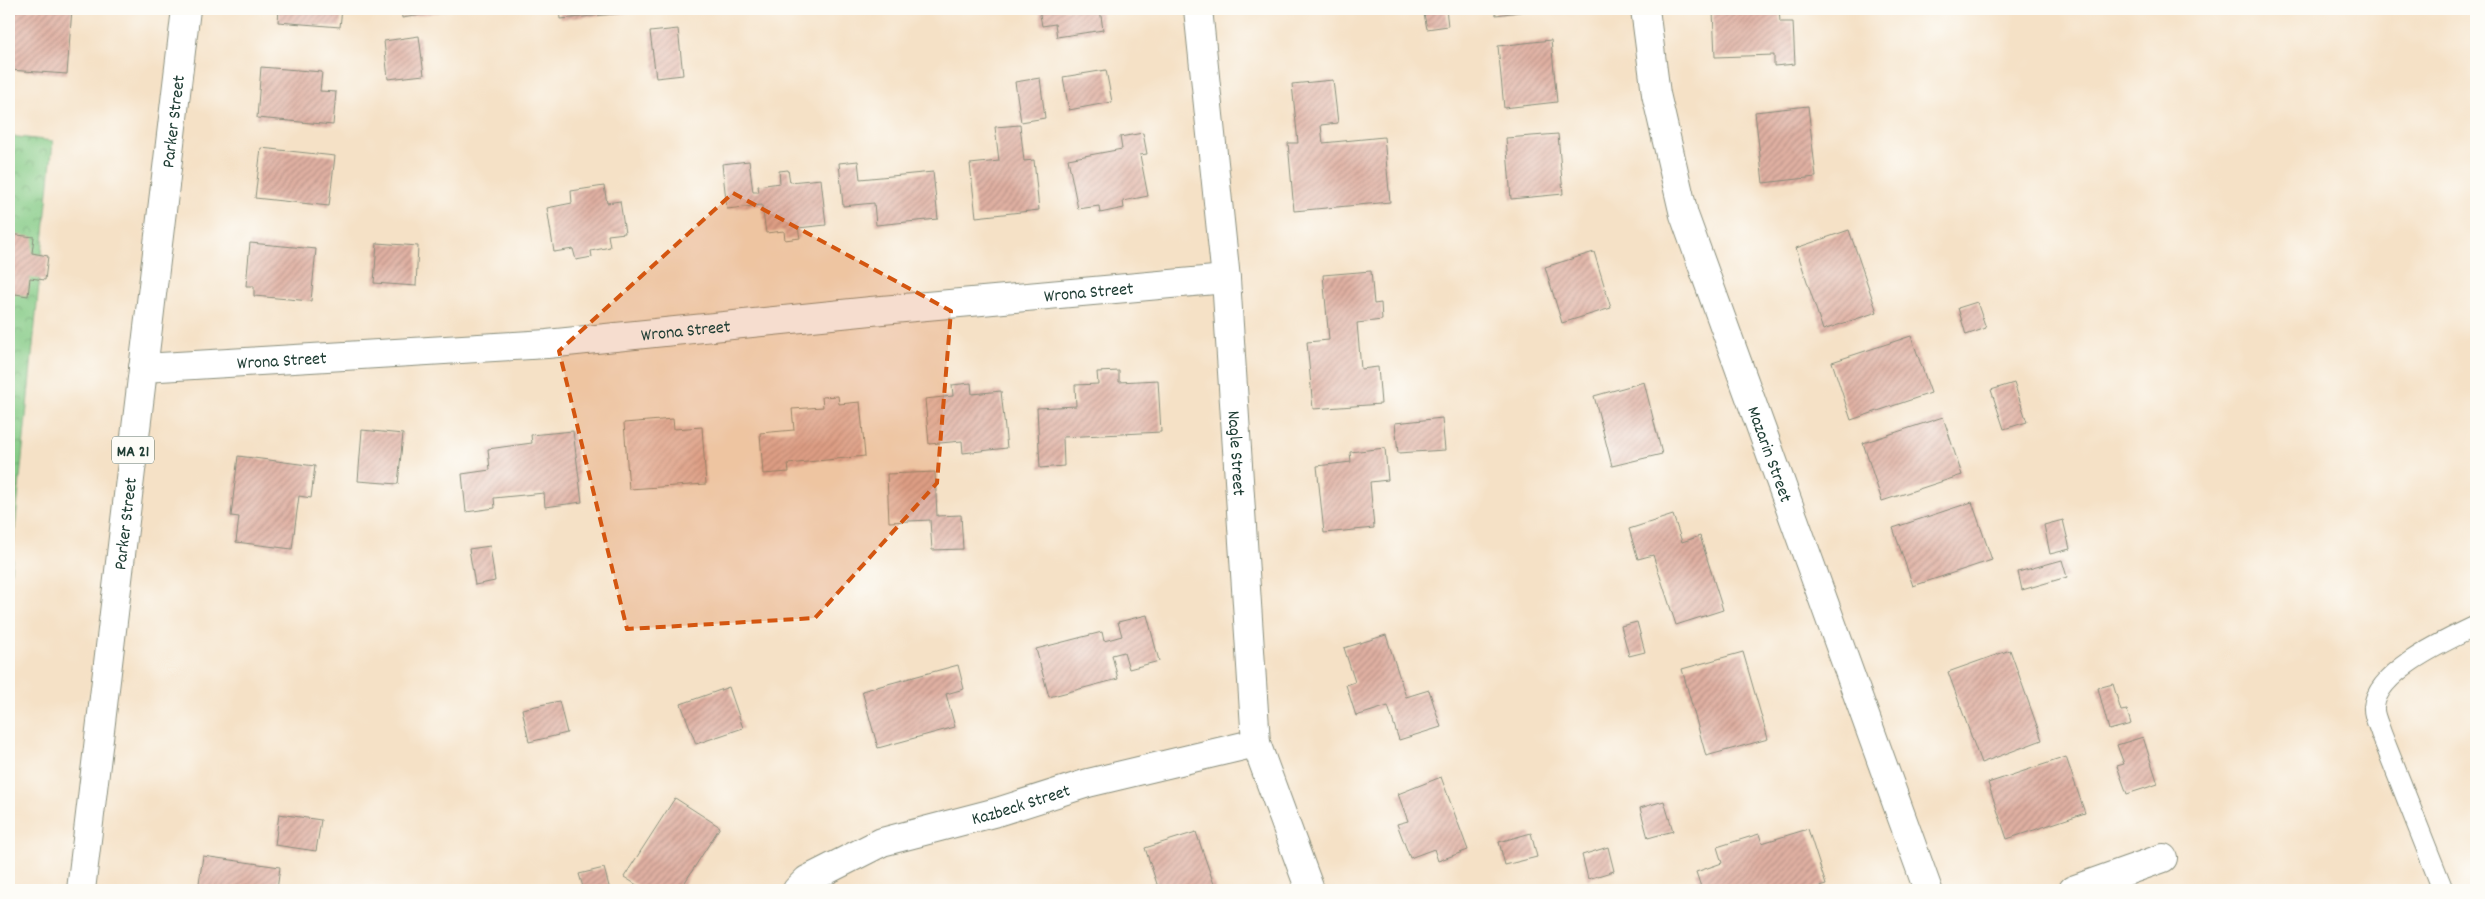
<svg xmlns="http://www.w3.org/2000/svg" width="2485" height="899" font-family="Dekko,sans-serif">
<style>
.park{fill:url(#park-crowns);stroke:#52845d}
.building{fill:url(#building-hatch)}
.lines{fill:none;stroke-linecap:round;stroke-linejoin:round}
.lane-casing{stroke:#8a8f7d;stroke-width:22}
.street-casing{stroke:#8a8f7d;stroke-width:30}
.primary-casing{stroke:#8a8f7d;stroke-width:30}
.lane{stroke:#fff;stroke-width:20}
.street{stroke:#fff;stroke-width:28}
.primary{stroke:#fff;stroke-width:28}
.marked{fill:#d45610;fill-opacity:0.2;stroke:#d45610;stroke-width:4;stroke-dasharray:10 6;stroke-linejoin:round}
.labels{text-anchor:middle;stroke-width:4;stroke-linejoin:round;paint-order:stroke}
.shield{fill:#fdfcf7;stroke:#62766e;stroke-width:1}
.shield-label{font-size:16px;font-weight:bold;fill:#1f3d34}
.street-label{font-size:18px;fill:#1f3d34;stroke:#fdfcf7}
</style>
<defs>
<pattern id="park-crowns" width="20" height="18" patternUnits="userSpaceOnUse" patternTransform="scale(1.25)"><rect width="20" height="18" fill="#85cb86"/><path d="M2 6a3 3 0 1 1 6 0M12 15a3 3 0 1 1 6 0" fill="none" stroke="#6ca66e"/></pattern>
<pattern id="building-hatch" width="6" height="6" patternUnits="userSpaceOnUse" patternTransform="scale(1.25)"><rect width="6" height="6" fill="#e0b0a2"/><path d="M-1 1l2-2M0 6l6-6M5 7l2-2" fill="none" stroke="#b59085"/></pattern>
</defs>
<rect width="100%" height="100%" fill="#fdfcf7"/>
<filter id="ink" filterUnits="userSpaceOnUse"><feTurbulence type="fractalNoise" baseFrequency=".02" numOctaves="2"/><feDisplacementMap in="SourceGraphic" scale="10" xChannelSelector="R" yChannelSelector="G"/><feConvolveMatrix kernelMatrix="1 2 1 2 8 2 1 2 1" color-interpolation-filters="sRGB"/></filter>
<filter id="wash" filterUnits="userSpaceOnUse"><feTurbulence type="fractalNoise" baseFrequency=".0096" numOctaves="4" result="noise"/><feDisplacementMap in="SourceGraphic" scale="20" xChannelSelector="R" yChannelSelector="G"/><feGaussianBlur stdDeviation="1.12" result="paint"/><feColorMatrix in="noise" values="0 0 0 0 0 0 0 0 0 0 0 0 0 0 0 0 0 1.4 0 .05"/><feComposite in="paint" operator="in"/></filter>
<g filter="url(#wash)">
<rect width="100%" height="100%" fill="#f5e1c6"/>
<path class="park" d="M 9,136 L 53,141 L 9,591 Z"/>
<g id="blocks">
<path class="building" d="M 9,9 L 72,9 L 67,74 L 9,70 Z
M 279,9 L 342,9 L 340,27 L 278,22 Z
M 401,9 L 446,9 L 446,11 L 402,18 Z
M 559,9 L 625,9 L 626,13 L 560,19 Z
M 681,9 L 712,9 L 712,10 L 681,13 Z
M 810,9 L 850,9 L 850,10 L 810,13 Z
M 1039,9 L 1100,9 L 1103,30 L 1057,37 L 1055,24 L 1042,26 Z
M 1423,9 L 1446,9 L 1448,26 L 1427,29 Z
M 1495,9 L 1534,9 L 1534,10 L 1496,15 Z
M 1779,9 L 1780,22 L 1793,22 L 1795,64 L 1774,66 L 1774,55 L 1715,57 L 1713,11 Z
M 678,29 L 683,75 L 656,78 L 650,32 Z
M 419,36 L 424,75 L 388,79 L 384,41 Z
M 1551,40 L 1557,102 L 1504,108 L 1498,46 Z
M 261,67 L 322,72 L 320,91 L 336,92 L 333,125 L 257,118 Z
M 1106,70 L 1112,102 L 1069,110 L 1063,77 Z
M 1040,78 L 1045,118 L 1021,122 L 1015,82 Z
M 1333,80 L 1338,123 L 1321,125 L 1323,143 L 1384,137 L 1390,202 L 1294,211 L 1288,143 L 1298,143 L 1292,84 Z
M 1808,106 L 1816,177 L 1763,183 L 1755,112 Z
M 1020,125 L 1024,161 L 1034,160 L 1039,210 L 976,217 L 970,164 L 999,161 L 995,127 Z
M 1143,133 L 1147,154 L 1140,155 L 1148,196 L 1123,201 L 1124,208 L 1100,213 L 1099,206 L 1078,209 L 1068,159 L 1122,149 L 1120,137 Z
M 1558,134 L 1563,194 L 1511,199 L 1506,138 Z
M 261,148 L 335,156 L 329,206 L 255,198 Z
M 749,161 L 753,192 L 759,192 L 758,186 L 780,183 L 779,171 L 788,170 L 790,182 L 821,179 L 826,225 L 798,228 L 800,238 L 785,240 L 784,231 L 766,233 L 762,205 L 727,209 L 722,164 Z
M 858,161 L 860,179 L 933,172 L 938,219 L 876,225 L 874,203 L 843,206 L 839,163 Z
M 604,186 L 607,203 L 620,201 L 625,233 L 608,235 L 610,247 L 591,251 L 592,257 L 576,260 L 573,249 L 554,252 L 547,208 L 572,203 L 571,191 Z
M 1849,230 L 1877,312 L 1823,330 L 1796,248 Z
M 9,234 L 34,237 L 32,253 L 48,256 L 45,280 L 30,278 L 28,296 L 9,293 Z
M 250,243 L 316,249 L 311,301 L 254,296 L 254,286 L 246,286 Z
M 377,243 L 418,246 L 416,286 L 374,283 Z
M 1594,252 L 1611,308 L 1562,323 L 1545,267 Z
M 1371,271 L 1374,304 L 1381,303 L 1382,320 L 1357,323 L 1361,369 L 1378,367 L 1381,404 L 1313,409 L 1307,342 L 1329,340 L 1323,275 Z
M 1977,302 L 1986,328 L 1966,335 L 1958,308 Z
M 1911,336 L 1931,393 L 1851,420 L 1832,362 Z
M 1119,371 L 1119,382 L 1158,380 L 1161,432 L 1063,437 L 1064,466 L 1040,468 L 1037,408 L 1076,406 L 1075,385 L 1098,384 L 1097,372 Z
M 1644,382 L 1662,454 L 1612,466 L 1594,396 Z
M 971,383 L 972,394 L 1001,391 L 1007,448 L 963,453 L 962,441 L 929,444 L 925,399 L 953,396 L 952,385 Z
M 2014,383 L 2027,422 L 2004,429 L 1991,390 Z
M 838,396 L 839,404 L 860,402 L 865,456 L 788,464 L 789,472 L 763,474 L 760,433 L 794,430 L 792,409 L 823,407 L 822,397 Z
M 1943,417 L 1962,475 L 1882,501 L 1863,443 Z
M 1442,418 L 1445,450 L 1398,453 L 1395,423 Z
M 673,419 L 674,429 L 702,427 L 706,484 L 629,489 L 624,423 Z
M 362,430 L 403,434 L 398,484 L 358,481 Z
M 573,431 L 582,502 L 545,507 L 544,493 L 494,498 L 495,508 L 466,512 L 462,474 L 490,470 L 488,449 L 532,443 L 531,435 Z
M 1385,448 L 1388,480 L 1370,482 L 1374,528 L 1324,533 L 1317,466 L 1351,462 L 1350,452 Z
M 238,456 L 315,466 L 311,498 L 299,496 L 292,549 L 236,542 L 239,517 L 231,516 Z
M 935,472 L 937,516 L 961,515 L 963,549 L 932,550 L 930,520 L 889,522 L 887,474 Z
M 1972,502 L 1992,560 L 1913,586 L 1893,528 Z
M 1673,515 L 1682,542 L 1700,536 L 1723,610 L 1676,625 L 1653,555 L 1638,559 L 1629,529 Z
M 2063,520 L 2070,549 L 2050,554 L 2044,525 Z
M 490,546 L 495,581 L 475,585 L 469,549 Z
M 2062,560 L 2067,577 L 2022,590 L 2018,572 Z
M 1147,615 L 1159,661 L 1129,669 L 1124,652 L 1112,655 L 1118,679 L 1049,697 L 1036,649 L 1102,632 L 1104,641 L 1122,636 L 1118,622 Z
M 1637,622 L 1645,652 L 1629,656 L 1621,626 Z
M 1386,635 L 1406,697 L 1429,690 L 1441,727 L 1399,740 L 1388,706 L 1356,716 L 1346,685 L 1355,682 L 1344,648 Z
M 2010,650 L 2042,740 L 1981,763 L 1948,672 Z
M 1743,652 L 1768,739 L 1706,756 L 1682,669 Z
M 958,665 L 964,689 L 946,694 L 955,727 L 878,748 L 862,691 Z
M 2113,684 L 2121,711 L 2127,710 L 2131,724 L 2109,730 L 2098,688 Z
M 729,687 L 743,728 L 696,744 L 681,704 Z
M 559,701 L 567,733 L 529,742 L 522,709 Z
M 2143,737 L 2158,784 L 2127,794 L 2117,766 L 2124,764 L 2117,745 Z
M 2066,757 L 2085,813 L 2007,839 L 1988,783 Z
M 1441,777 L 1468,850 L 1438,861 L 1434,849 L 1410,858 L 1397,824 L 1408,821 L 1398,794 Z
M 675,798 L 720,827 L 680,890 L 670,890 L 666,888 L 664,890 L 645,890 L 624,877 Z
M 1664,801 L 1673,831 L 1648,838 L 1640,808 Z
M 279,814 L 321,820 L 316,851 L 275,845 Z
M 1808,829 L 1826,885 L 1809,890 L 1702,890 L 1696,872 L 1722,863 L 1717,847 L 1759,834 L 1762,843 Z
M 1196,832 L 1216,890 L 1159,890 L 1145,848 Z
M 1531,833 L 1537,857 L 1505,865 L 1499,842 Z
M 1608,847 L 1614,871 L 1588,879 L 1582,855 Z
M 203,856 L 280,867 L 277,890 L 248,888 L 248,890 L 198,890 Z
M 604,868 L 610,890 L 584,890 L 579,874 Z"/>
</g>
</g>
<g filter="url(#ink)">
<use href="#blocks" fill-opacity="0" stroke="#8a8f7d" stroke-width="1"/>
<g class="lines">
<defs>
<path id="lane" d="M 2443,890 L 2381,733 C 2379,726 2373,715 2374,707 C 2377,671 2447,640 2476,626"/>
<g id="street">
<path id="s1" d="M 1198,9 L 1226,279 L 1256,743 L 1310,890"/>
<path id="s2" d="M 1645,9 L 1656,94 L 1684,215 L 1928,890"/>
<path id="s3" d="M 143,368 L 547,344 L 871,311 L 1226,279"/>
<path id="s4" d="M 797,890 L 807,880 L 882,842 L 997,812 L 1088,783 L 1256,743"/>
<path d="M 2073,890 L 2163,858"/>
</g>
<g id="primary">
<path id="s5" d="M 81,890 L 186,9"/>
</g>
</defs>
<use href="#lane" class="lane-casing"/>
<use href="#street" class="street-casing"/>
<use href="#primary" class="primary-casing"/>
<use href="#lane" class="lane"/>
<use href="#street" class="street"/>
<use href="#primary" class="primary"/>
</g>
</g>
<path class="marked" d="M 733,193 L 951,311 L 937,483 L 815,618 L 627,629 L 559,351 Z"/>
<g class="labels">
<rect class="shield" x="112" y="436.5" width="42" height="27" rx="4"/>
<g class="shield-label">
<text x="133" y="456">MA 21</text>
</g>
<g class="street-label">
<text dy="6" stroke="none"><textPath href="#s5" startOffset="774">Parker Street</textPath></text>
<text dy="6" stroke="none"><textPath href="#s3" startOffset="949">Wrona Street</textPath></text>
<text dy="6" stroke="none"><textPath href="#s3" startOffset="544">Wrona Street</textPath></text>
<text dy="6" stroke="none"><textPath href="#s3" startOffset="139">Wrona Street</textPath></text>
<text dy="6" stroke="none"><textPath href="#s1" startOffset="446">Nagle Street</textPath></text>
<text dy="6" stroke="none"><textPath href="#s2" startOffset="464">Mazarin Street</textPath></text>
<text dy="6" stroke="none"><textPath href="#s5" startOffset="369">Parker Street</textPath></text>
<text dy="6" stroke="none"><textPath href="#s4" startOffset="242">Kazbeck Street</textPath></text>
</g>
</g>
<rect width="2485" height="899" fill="none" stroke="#fdfcf7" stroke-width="30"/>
</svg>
